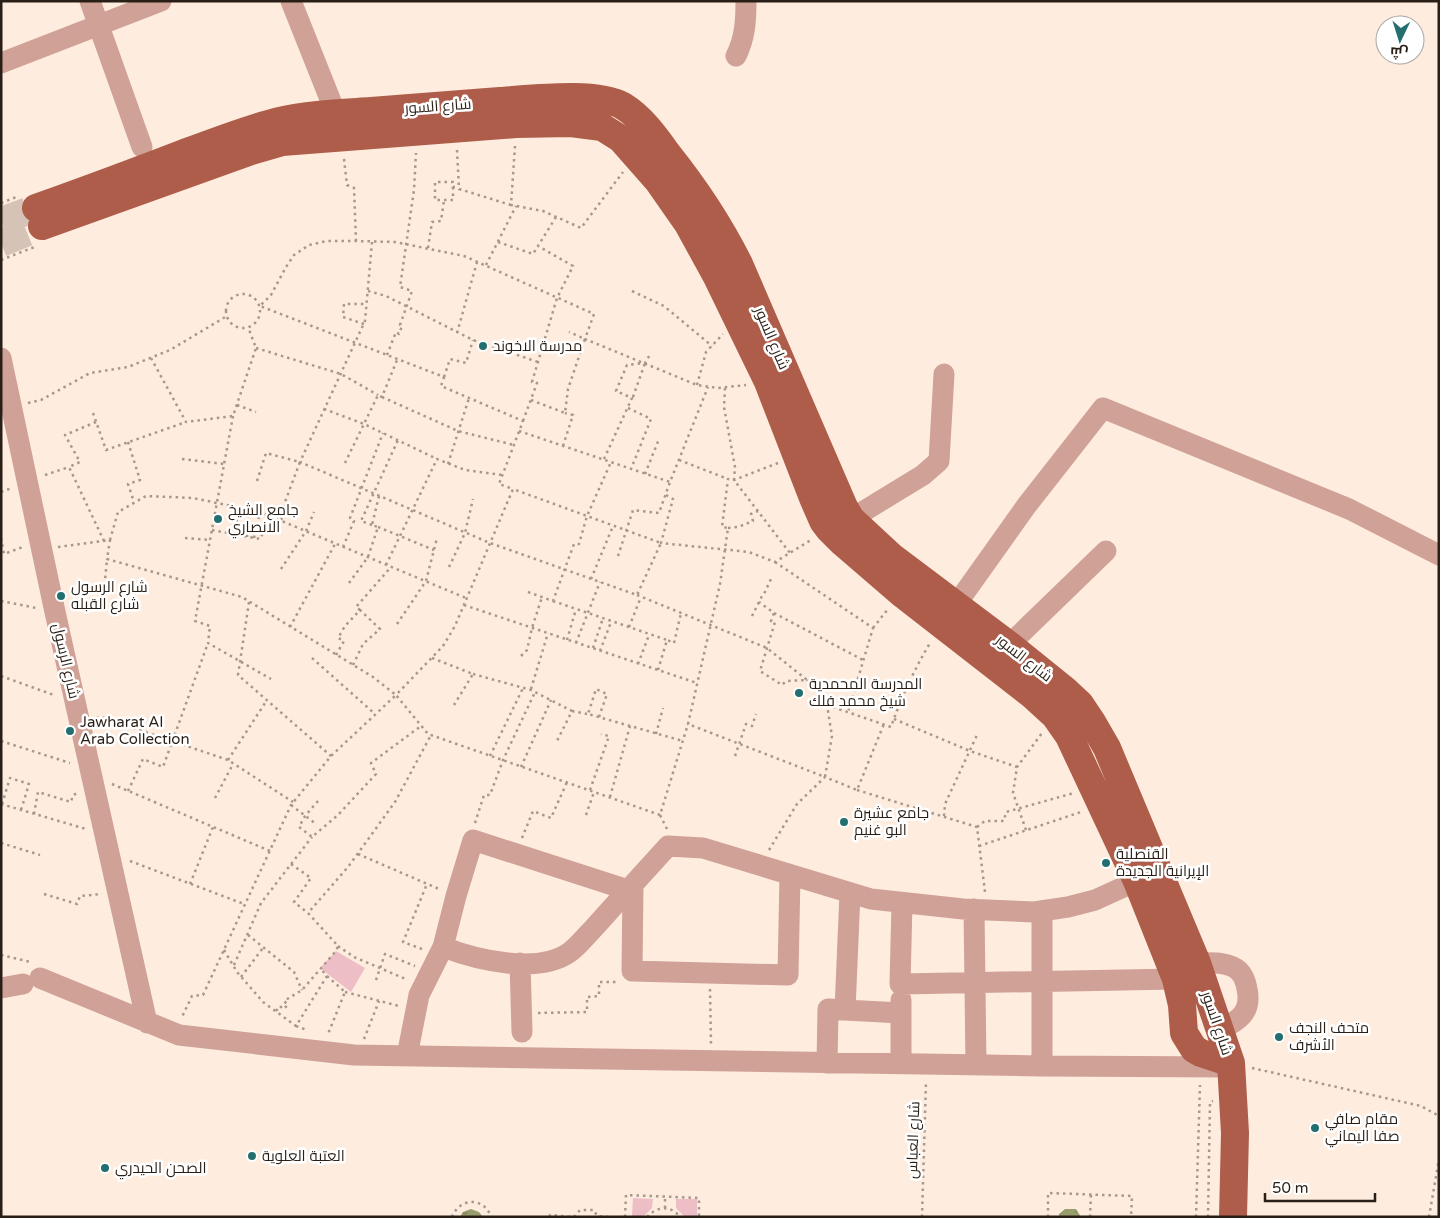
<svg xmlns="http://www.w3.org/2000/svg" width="1440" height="1218" font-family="'Varela Round',Cairo,sans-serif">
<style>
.green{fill:#eebec6}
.water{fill:url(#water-ripples)}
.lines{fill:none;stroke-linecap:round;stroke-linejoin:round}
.major-tunnel{stroke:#d4c3b6;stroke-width:28;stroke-dasharray:28 14;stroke-linecap:butt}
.path{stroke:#a7988c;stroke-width:2.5;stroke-dasharray:2.5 4;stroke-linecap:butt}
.minor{stroke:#d0a196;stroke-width:21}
.major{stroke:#ae5d4a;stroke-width:28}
.poi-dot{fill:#236e6e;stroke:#fff;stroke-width:2}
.labels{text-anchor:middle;stroke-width:5;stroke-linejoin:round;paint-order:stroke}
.street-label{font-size:15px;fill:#2a1f16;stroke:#fff}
.poi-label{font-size:15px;fill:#2a1f16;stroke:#fff;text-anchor:start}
</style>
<defs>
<pattern id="water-ripples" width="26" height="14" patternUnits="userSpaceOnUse" patternTransform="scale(1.25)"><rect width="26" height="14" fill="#979e6c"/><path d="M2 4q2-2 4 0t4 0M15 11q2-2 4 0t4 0" fill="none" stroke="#7b8058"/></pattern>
</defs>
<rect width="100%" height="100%" fill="#feecde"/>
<path class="green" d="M 336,951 L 365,968 L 351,992 L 320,968 Z
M 633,1198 L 653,1199 L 652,1208 L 644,1216 L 632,1216 Z
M 676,1199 L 697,1199 L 697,1217 L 685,1217 L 676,1208 Z"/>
<path class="water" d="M 471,1209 L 479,1212 L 483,1217 L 460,1217 L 463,1212 Z
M 1065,1209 L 1076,1209 L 1081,1217 L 1059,1217 L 1059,1214 Z"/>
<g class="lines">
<path class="major-tunnel" d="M 1,221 L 36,208
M 1,243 L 42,226"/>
<path class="path" d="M 515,146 L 511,205 L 543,211 L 581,228 L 623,172
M 457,150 L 459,189 L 511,205
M 344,159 L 347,185 L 354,188 L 356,241
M 453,187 L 453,200 L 435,200 L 435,182 L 453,182 L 453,187 L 459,187
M 1,203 L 19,196
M 372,242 L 365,321 L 300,462 L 490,543 L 637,595 L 661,543 L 513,489
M 498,242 L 533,254 L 556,217
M 428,248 L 432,222 L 441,221 L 444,200
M 1,260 L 37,246
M 486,265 L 516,206
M 368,291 L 386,296 L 473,340 L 538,362
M 632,291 L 664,306 L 712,346
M226 311a17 17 0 1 1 34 0a17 17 0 1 1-34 0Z
M 364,324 L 343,317 L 344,304 L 367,304
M 457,333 L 477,262
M 256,348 L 341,374 L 378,395
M 387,355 L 396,332 L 399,334 L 402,326 L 400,325 L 412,291 L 400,287 L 414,190 L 416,153
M 151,358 L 186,422 L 233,416 L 256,348 L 248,327
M 444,377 L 450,359 L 466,363 L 473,340
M 697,385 L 706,352 L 723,334
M 725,388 L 724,407 L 735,467 L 734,480 L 790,553
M 382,397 L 458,431 L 514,445
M 633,397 L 645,363
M 531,400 L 565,413 L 568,389 L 585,339 L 569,332
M 28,403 L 41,400 L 90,373 L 128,367 L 170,350 L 227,316
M 237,405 L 256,412
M 628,408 L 651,419 L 631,469
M 324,409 L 364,424 L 437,459
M 93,413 L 106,450 L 186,422
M 233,416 L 195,621 L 210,626 L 208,643 L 271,679
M 523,421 L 537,383 L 532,382 L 557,298 L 573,266 L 538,246
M 96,422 L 65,435 L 80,462 L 69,467 L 104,541
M 519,431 L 670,482 L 708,387
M 128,442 L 140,480 L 128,484 L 134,502
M 563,446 L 573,415 L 565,413
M 182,459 L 224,464
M 604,459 L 632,398 L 616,391 L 627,365 L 645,363 L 651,353
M 679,460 L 728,479
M 345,463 L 378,395 L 382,397 L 397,360
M 778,463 L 734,480 L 728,479 L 722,527 L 728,528 L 720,584 L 688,724 L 825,777 L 832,736 L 827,705 L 807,680
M 448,464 L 469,398
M 645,474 L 659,439
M 45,475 L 69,467
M 257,481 L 266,453 L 300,462 L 285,502 L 281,521
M 1,492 L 12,488
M 666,495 L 673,499 L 661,543 L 749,552 L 775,562 L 811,540
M 236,523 L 241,523
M 372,525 L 361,521 L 398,440
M 378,527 L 434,550
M 728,528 L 738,527 L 753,521 L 751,514 L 758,511
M 212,530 L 260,539 L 271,517
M 232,534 L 241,508
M 247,537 L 247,521 L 249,510
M 1,538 L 4,554 L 23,547
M 185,538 L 210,540
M 254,538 L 260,512
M 110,540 L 118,512 L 146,496 L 193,498 L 260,512 L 466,598
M 58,547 L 110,540 L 107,559 L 242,597 L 373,677 L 396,695 L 331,756 L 291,805 L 203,995 L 192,996 L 181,1019
M 343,547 L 354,521 L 350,518 L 383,433
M 618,556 L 633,510 L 659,513 L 670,482
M 775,562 L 873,628 L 848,712
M 386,565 L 437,459 L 465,470 L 502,475
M 449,567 L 465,533 L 473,499
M 281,569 L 306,531 L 314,512
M 591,579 L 613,526
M 349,583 L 368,557 L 378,527 L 372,525 L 379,496
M 104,591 L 107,559
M 528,592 L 553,601 L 574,544 L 579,544 L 587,516 L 611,462
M 637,595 L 767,648 L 807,680 L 786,681 L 782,685 L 760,671 L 775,622 L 771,621 L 774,613 L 759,602
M 1,601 L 36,608
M 553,601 L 667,640
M 249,602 L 238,675 L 331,756
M 464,605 L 697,683
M 774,613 L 863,660
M 752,616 L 762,596 L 764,594 L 771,579
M 397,624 L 426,581 L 437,538
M 290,627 L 335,544
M 629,627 L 641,597
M 873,628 L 888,609
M 567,640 L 576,609
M 576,643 L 600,582
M 593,648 L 603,618
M 600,651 L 611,622
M 336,655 L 344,641 L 338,638 L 345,626 L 360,610 L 356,607 L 391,567
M 521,656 L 527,650 L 532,628 L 542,597
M 312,658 L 375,714
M 432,658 L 473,674 L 454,705
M 638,664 L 649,635
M 353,665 L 363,644 L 380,629 L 360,610
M 658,670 L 667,640 L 674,643 L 681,613
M 473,674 L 531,690 L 572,711 L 557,741
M 1,676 L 51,694 L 54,694
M 531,689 L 548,633
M 827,705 L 891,727 C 901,698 914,670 930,643
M 572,711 L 587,714
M 599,717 L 607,694 L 596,689 L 588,714 L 683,741
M 96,718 L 101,717 L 228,760 L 293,802
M 894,719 L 970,751 L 1017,767
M 656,734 L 663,708
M 1,741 L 70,763
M 490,756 L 523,688
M 735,756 L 746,724 L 752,726 L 756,714
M 228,760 L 267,700
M 521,767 L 551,700
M 112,784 L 270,851
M 590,790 L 609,736 L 601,734
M 857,790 L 977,827 L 985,892
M 128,791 L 143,759 L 163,767 L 208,643
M 610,797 L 630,726
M 215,798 L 233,764
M 318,801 L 305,816 L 299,827 L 312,837 L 338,815 L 376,774 L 371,763 L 421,726
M 1,804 L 86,829
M 2,804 L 10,778 L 29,784 L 21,810
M 291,805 L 316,824
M 34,814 L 38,792 L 71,802 L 73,795 L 78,793
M 586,815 L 594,792
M 660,815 L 428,734 L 396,695 L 443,646 L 455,626 L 513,489 L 499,484 L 523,421 L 441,386 L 444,377 L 260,306 L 271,295 L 286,267 L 294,255 L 309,245 L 327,241 L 356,241 L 395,242 L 464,256 L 594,314 L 585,339 L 697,385 L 718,388 L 746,385
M 944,816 L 945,804 L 977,735
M 475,823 L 484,795 L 490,795 L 503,760 L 535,692
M 977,827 L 985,821 L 1004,821 L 1006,812 L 1074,793
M 667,829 L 660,815 L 688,724
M 1026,830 L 1013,793 L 1017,767 L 1042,733
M 522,838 L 533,811 L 551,818 L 567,782
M 1,843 L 40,855
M 979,846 L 1081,812
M 769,850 L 797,804 L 825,777 L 857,790 L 884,724
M 358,854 L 439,889
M 130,861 L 244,904
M 291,864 L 311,878 L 294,902 L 308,913
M 190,884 L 213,827
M 44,894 L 77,904 L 80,896 L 102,894
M 248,935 L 294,972 L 302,990
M 338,946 L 354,957 L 408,980
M 422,949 L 403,942 L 427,884
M 224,950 L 237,972 L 263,1002 L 296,1026 L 327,976 L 320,968
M 1,955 L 31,962
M 234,965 L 261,903 L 312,837
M 327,976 L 345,992 L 328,1034
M 241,977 L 263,948
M 376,980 L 385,954 L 415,966
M 710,989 L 711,1044
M 345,992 L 399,1006
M 276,1011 L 280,1006 L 283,1009 L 288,1005 L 284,1001 L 302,990 L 336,951 L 338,946 L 308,913 L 348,867 L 395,802 L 431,735
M 538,1013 L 587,1012 L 587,997 L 599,996 L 599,982 L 617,982
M 296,1026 L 307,1030
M 364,1039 L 379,1001
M 1252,1068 L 1421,1106 L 1439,1116
M 665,1208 L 665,1197
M 452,1217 C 459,1198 484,1196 491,1217
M 550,1217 L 550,1215 L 574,1217 L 580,1210 L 594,1210 L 597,1216 L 608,1217
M 625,1217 L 626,1195 L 699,1198 L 699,1217
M 647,1217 C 657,1206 671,1205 680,1217
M 922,1217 L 926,1081
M 1048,1217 L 1048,1193 L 1132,1196 L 1131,1217
M 1090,1217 L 1091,1195
M 1196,1217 L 1200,1085
M 1208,1217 L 1210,1102 L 1213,1101
M 1429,1217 L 1439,1159"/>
<path class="minor" d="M 90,1 L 142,147
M 291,1 L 336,114 L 339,127
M 736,56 C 745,38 746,21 746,1
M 1,63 L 161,1
M 1,358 L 55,612 L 147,1023
M 851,519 L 923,475 L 939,461 L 944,374
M 948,616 L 1027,505 L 1103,408 L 1349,509 L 1439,555
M 1009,645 L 1106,551
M 633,885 L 632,971 L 788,975 L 790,875
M 850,893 L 845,1010 L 901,1013
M 902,903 L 900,984 L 1176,979
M 974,909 L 976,1065
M 1042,911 L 1042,1066 L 1227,1067
M 443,947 C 477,960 538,975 570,952 C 578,946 585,937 592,930 C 604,917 616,903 628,890
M 520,963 L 522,1032
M 1197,963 C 1210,963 1228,961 1239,971 C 1243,975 1246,983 1247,989 C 1252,1012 1239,1021 1219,1030
M 40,978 L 179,1035 L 354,1055 L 1042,1066
M 1,988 L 23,984
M 901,1000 L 901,1064
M 407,1056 L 419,995 L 443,947 L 456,896 L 473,840 L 628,890 L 668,846 L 703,848 L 871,899 L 963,909 L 1034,912 L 1068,907 L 1095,900 L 1150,875
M 827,1063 L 828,1009 L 845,1010"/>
<path class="major" d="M 36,208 C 86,190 135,172 184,153 C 215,142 247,129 279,121 C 309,114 341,113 371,111 C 414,108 457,104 500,101 C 532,99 596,91 623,106 C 641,117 655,136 667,153 C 695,188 719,224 739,264 L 844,507 L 851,519 L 892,557 L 1009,645 L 1066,691 L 1080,704 L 1092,722 L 1107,748 L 1197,963 L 1231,1063 L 1235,1133 L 1233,1217
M 42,226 L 251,151 L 282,142 L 516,124 L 571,123 L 602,127 L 621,139 L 658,181 L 688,224 L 716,275 L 768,382 L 813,498 L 823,521 L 829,529 L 843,543 L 901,593 L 1032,695 L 1055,716 L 1069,736 L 1137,881 L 1176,979 L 1182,1005 L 1184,1033 L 1194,1049 L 1201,1053 L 1231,1063"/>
</g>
<g class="poi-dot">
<circle cx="483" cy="346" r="5"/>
<circle cx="218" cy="519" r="5"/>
<circle cx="61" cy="596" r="5"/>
<circle cx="799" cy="693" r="5"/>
<circle cx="70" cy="731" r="5"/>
<circle cx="844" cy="822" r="5"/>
<circle cx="1106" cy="863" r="5"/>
<circle cx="1279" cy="1037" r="5"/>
<circle cx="1315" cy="1128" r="5"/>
<circle cx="252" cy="1156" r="5"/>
<circle cx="105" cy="1168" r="5"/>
</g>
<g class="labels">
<g class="street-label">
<text transform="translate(438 106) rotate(-4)" y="5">شارع السور</text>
<text transform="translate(772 338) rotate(67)" y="5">شارع السور</text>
<text transform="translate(1024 658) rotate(38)" y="5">شارع السور</text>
<text transform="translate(66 661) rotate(77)" y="5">شارع الرسول</text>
<text transform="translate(1217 1023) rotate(71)" y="5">شارع السور</text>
<text transform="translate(913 1140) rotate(-88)" y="5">شارع العباس</text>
</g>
<g class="poi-label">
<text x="493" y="351">مدرسة الاخوند</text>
<text x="228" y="515">جامع الشيخ<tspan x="228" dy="17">الانصاري</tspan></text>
<text x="71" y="592">شارع الرسول<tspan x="71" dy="17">شارع القبله</tspan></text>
<text x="809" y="689">المدرسة المحمدية<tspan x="809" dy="17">شيخ محمد فلك</tspan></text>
<text x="80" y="727">Jawharat Al<tspan x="80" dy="17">Arab Collection</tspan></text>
<text x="854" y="818">جامع عشيرة<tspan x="854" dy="17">البو غنيم</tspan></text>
<text x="1116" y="859">القنصلية<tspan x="1116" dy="17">الإيرانية الجديدة</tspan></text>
<text x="1289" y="1033">متحف النجف<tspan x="1289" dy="17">الأشرف</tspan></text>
<text x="1325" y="1124">مقام صافي<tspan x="1325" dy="17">صفا اليماني</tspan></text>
<text x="262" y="1161">العتبة العلوية</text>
<text x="115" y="1173">الصحن الحيدري</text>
</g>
</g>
<rect width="1440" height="1218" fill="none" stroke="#2a1f16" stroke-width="5"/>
<g transform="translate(1400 40) rotate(184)"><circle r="24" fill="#ffffff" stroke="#aaa5a2"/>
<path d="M0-4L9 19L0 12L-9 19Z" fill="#236e6e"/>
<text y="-8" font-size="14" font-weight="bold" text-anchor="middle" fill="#2a1f16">ش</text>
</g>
<path d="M1265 1193v8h110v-8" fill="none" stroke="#2a1f16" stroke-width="2.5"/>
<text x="1272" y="1193" font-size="15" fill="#2a1f16" stroke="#ffffff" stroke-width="4" paint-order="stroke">50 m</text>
</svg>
